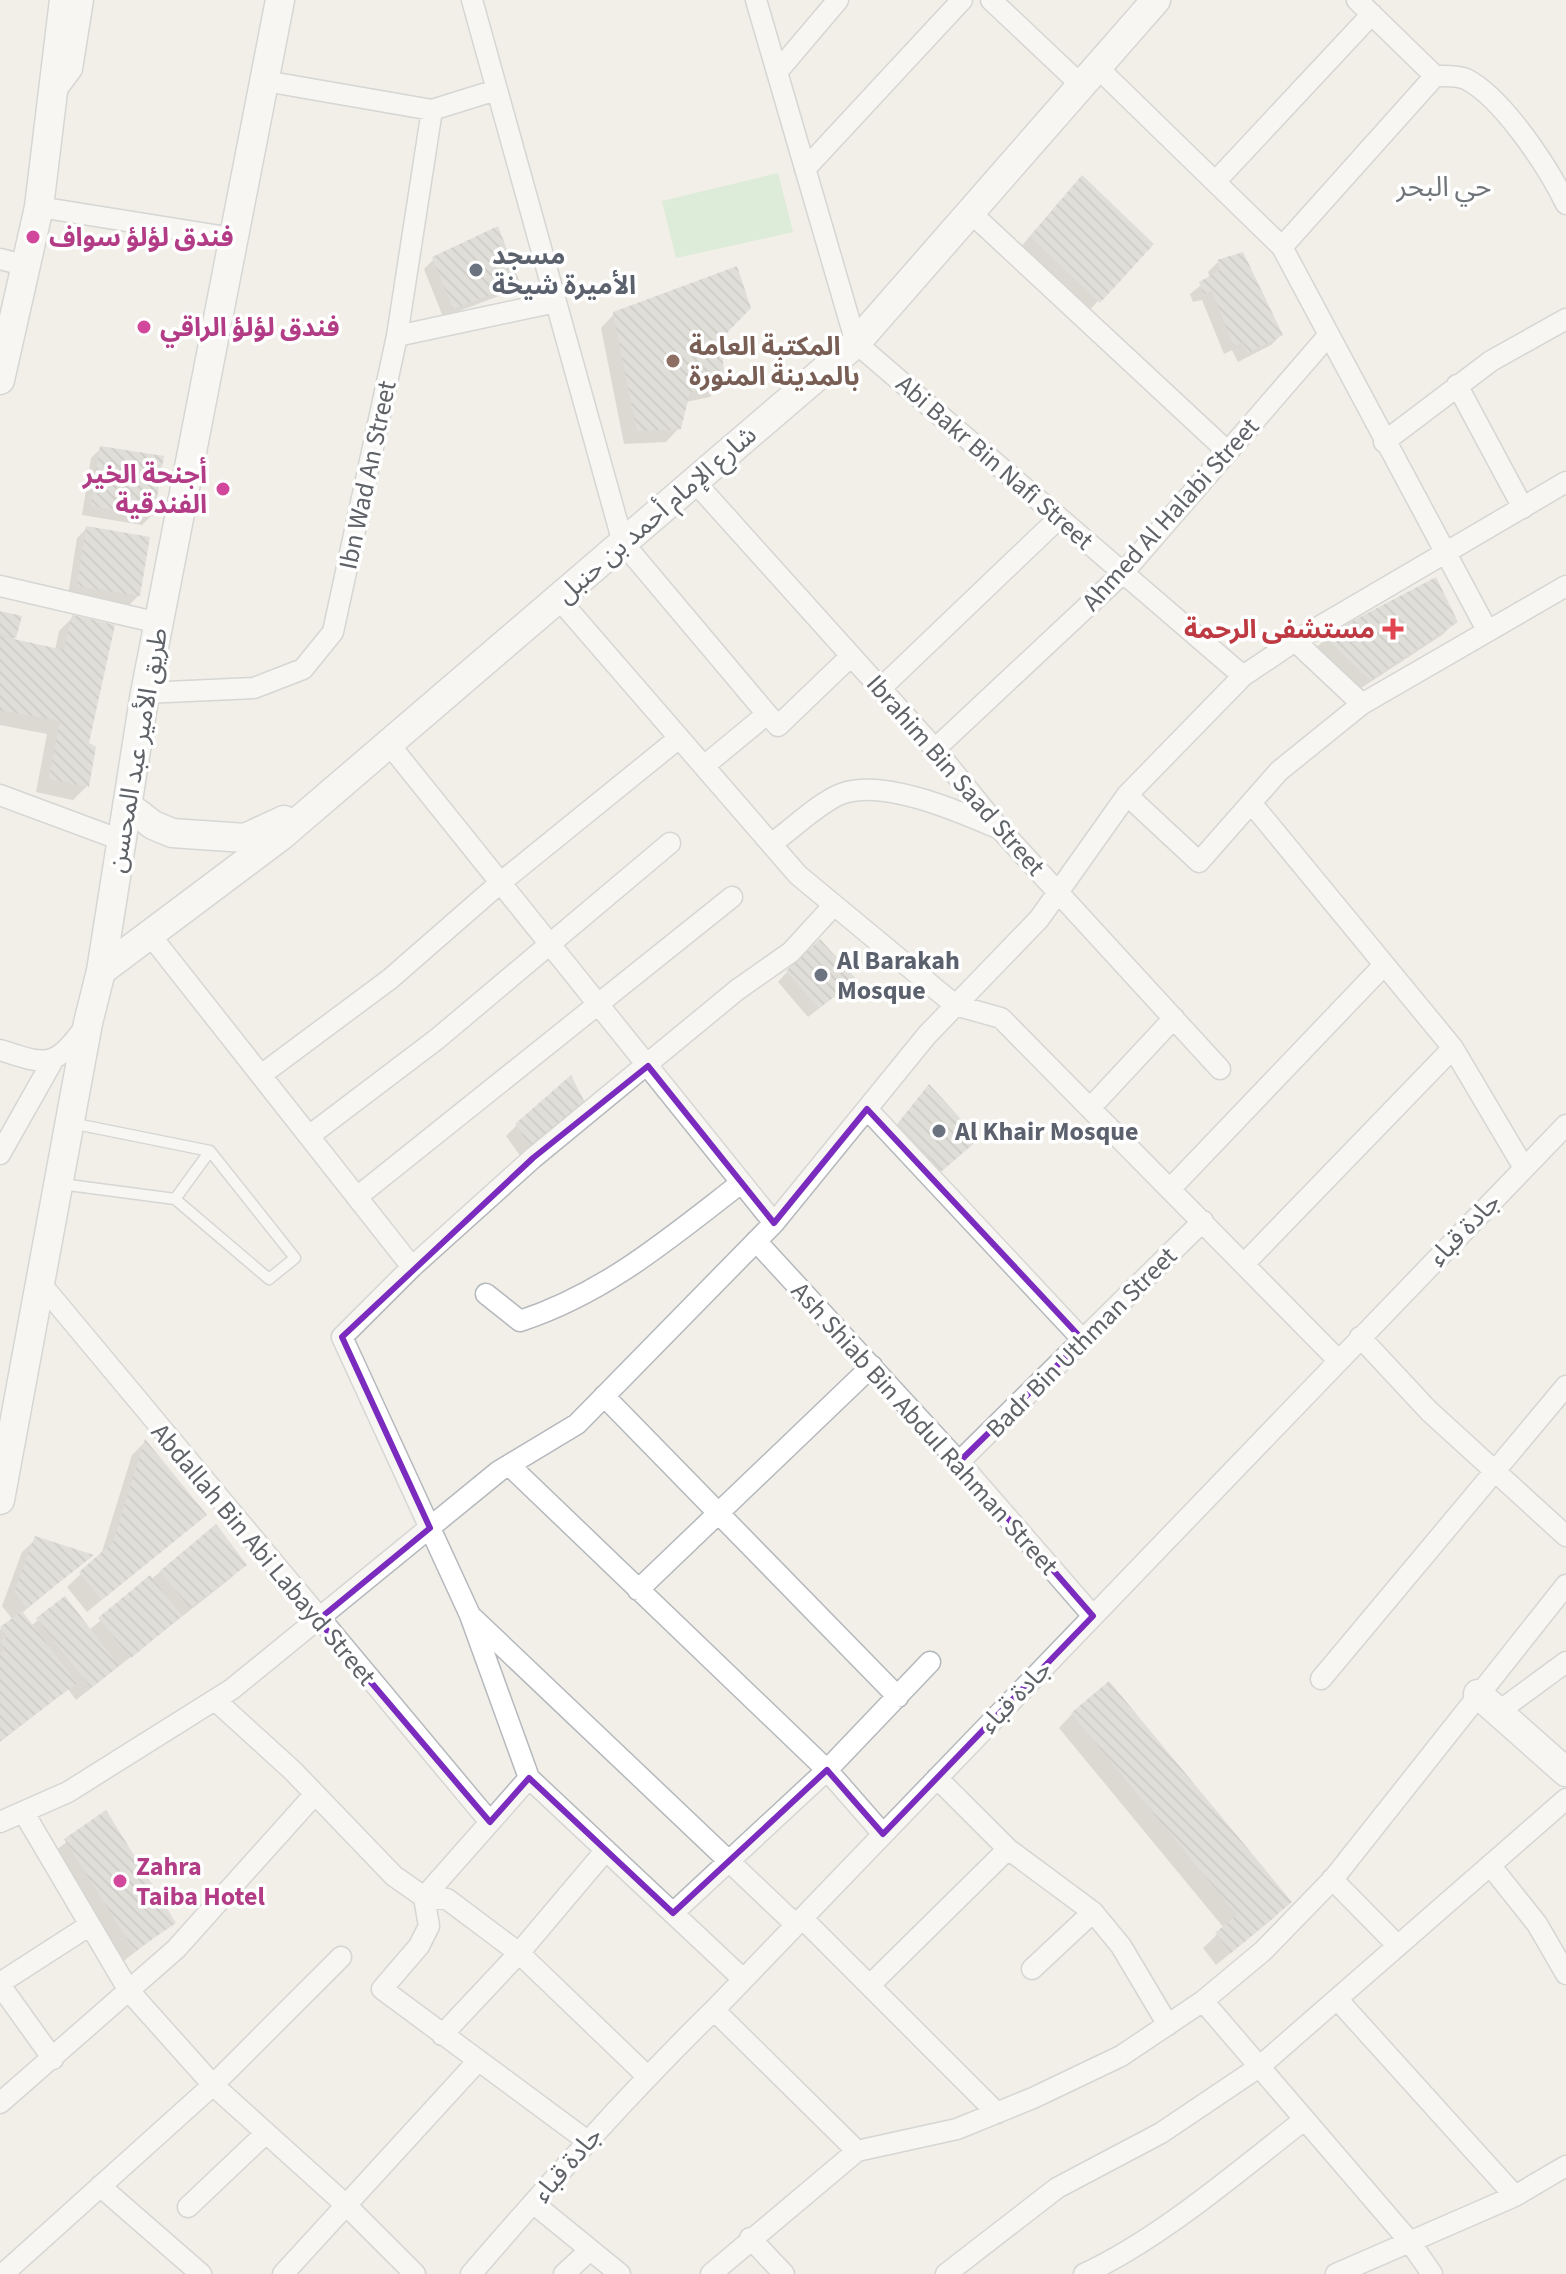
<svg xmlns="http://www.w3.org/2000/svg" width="1566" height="2274" font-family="'Source Sans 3','Noto Sans Arabic',sans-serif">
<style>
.green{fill:#c5e8c5}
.shadow{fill:#0003}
.building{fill:url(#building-back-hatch)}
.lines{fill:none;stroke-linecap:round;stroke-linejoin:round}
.lane-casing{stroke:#b5b8bc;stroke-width:13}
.street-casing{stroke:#b5b8bc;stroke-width:23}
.secondary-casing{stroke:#b6babf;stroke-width:31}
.lane{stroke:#fff;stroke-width:10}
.street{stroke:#fff;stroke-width:20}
.secondary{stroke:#fff;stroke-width:28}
.marked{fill:none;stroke:#7b2cbf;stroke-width:6;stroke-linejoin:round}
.hotel-dot{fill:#d1479c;stroke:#fff;stroke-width:3}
.worship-dot{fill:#6b7280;stroke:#fff;stroke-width:3}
.education-dot{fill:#8d6e63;stroke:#fff;stroke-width:3}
.health-dot{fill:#e0444e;stroke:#fff;stroke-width:3}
.labels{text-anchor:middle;stroke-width:7;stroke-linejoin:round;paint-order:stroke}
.hotel-label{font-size:26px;font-weight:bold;fill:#b23c85;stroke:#fff;text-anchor:start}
.worship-label{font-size:26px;font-weight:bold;fill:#5b616d;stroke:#fff;text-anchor:start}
.education-label{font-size:26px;font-weight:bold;fill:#785e54;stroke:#fff;text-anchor:start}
.street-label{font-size:26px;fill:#5f6368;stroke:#fff}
.health-label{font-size:26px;font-weight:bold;fill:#be3a42;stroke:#fff;text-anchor:end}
.neighbourhood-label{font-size:28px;fill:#70757a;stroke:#fff}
</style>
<defs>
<pattern id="building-back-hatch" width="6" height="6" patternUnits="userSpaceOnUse" patternTransform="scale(2)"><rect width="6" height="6" fill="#cccac5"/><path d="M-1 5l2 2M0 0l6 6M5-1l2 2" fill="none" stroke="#a9a8a4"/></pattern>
</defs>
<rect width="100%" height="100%" fill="#f1efe8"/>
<path class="green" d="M 778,173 L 793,232 L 676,258 L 662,201 Z"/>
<path class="shadow" d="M 1069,191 L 1098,301 L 1085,315 L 1018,250 Z
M 434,259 L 517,283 L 507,293 L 443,317 L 424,269 Z
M 1218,262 L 1281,335 L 1271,345 L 1238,362 L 1232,350 L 1224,354 L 1202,300 L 1193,302 L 1190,294 L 1210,278 L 1208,272 Z
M 614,314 L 719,338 L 723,383 L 710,397 L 686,402 L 679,428 L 666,442 L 624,444 L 601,328 Z
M 101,448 L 152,515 L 142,525 L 82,515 L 91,458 Z
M 87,528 L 139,595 L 129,605 L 68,595 L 77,538 Z
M 1435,580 L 1456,621 L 1442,635 L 1355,692 L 1313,651 L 1326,638 Z
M 0,613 L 19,618 L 13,641 L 55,650 L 59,631 L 73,617 L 86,744 L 87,786 L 73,800 L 36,792 L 47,734 L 0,725 Z
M 787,972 L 844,989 L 808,1017 L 778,982 Z
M 920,1096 L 967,1149 L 931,1179 L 890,1134 Z
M 583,1103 L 521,1157 L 506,1136 L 516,1126 Z
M 145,1442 L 204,1515 L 87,1612 L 67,1587 L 101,1555 L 132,1455 Z
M 215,1527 L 245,1565 L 231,1578 L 76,1700 L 68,1689 L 0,1742 L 0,1630 L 13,1620 L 2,1606 L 22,1552 L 36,1539 L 90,1556 L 22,1613 L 31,1626 L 38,1620 L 89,1630 Z
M 1072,1714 L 1276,1916 L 1216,1965 L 1203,1948 L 1224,1928 L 1059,1728 Z
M 105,1813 L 173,1923 L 121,1963 L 51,1854 Z"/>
<path class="building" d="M 1082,175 L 1154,244 L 1100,303 L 1030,236 Z
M 498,226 L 520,283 L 453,309 L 432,257 Z
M 1243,252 L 1283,335 L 1248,353 L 1243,342 L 1234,346 L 1212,291 L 1203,294 L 1199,282 L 1220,270 L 1217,260 Z
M 737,266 L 751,308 L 721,339 L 725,384 L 690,392 L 681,429 L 637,431 L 613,312 Z
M 100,446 L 164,456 L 154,516 L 91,506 Z
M 86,526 L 150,537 L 140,596 L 77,586 Z
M 1436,577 L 1458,622 L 1370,680 L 1324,636 Z
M 0,611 L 22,616 L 16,638 L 0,635 Z
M 72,615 L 115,625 L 89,743 L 96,747 L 89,787 L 49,779 L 60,721 L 0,710 L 0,636 L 64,650 Z
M 820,939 L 857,980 L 819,1008 L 786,971 Z
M 571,1075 L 585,1103 L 532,1148 L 515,1124 Z
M 929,1084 L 979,1139 L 942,1171 L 898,1123 Z
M 145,1439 L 207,1515 L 102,1600 L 79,1572 L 113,1542 Z
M 216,1524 L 247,1565 L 190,1608 L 160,1571 Z
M 35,1536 L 94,1555 L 27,1608 L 14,1592 Z
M 150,1575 L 182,1616 L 131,1658 L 98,1618 Z
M 65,1596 L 119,1666 L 91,1688 L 36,1618 Z
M 22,1611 L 77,1683 L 0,1741 L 0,1654 L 5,1650 L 0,1642 L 7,1636 L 0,1627 Z
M 1109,1681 L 1292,1902 L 1231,1953 L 1215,1933 L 1237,1915 L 1071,1713 Z
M 106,1810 L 176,1923 L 135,1951 L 64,1839 Z"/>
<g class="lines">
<defs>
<path id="lane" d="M 61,1184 L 175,1199 L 269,1279 L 295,1258 L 210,1151 L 71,1123
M 175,1199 L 210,1151"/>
<path id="street" d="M 472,0 L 623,543 L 767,714
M 756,0 L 856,343 L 1243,676
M 991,0 L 1081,85
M 1357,0 L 1435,76 C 1445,76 1457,75 1466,79 C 1503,98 1548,167 1566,204
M 1097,67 L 1282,247 L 1487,630
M 777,72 L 838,0
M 265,81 L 432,110 L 496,90
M 54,93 L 72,69 L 83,0
M 805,169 L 962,0
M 1215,182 L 1372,14
M 39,207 L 233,238
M 970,212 L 1228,452
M 1282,247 L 1435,76
M 0,259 L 27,266
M 397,336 L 556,302
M 1457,385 L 1523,508
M 1384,442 L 1491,361 L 1566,319
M 694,481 L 935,749 L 999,828 L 1220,1069
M 0,586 L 159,623
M 558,598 L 798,875 L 955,1005 L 1001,1018 L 1338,1360
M 1295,641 L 1362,704
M 880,689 L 1059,518
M 145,693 L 254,688 L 303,669 L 333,632 L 397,336 L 432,110
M 389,744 L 774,1223
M 935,749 L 1123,573 L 1327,337
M 704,766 L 767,714 L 778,726 L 851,656
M 0,795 L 121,840
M 1127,795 L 1199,862 L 1279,771 L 1362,704 L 1566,586
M 1252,804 L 1453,1048 L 1524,1168
M 771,844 C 791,830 820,802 841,794 C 882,778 958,811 995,827
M 151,936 L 412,1267
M 0,1050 C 49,1066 54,1068 86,1026
M 261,1075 L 390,979 L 500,883 L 679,738
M 1092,1106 L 1174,1018
M 867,1109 L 1083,1340
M 309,1136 L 437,1039 L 670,843
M 0,1154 L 52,1062
M 1171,1188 L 1384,965
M 357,1197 L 732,897
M 756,1241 L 959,1462 L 1093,1616
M 1245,1263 L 1453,1048
M 41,1284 L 490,1822
M 486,1294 L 520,1321 C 606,1293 671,1237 741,1183
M 1360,1337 L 1429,1411 L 1566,1536
M 604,1396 L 898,1697
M 959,1462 L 1203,1221
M 509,1465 L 827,1770 L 883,1834
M 638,1590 L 872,1366
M 473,1618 L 795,1924
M 1321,1679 L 1566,1386
M 215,1700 L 293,1771 L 394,1876 L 424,1897 L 447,1899 L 519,1953 L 647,2076
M 1498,1712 L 1566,1662
M 529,1778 L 743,1979
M 937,1778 L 1008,1849 L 1093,1912 L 1121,1946 L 1168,2025
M 24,1813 L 129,1991 L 213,2085 L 346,2205 L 415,2274
M 0,1822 L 68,1792 L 232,1689 L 499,1471 L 577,1424 L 774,1223 L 927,1035 L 1039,919 L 1127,795 L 1243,676 L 1295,641 L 1566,482
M 1490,1865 L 1537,1924 L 1566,1974
M 1332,1879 L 1398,1946
M 673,1913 L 827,1770 L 930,1662
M 802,1918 L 997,2113
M 1032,1969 L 1093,1912
M 0,1983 L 90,1925
M 0,1985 L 53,2059
M 870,1985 L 1008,1849
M 1337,1999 L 1515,2196
M 1203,2001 L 1410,2242 L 1432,2274
M 714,2010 L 857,2151
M 442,2035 L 519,1953 L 606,1850
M 0,2103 L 176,1949 L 315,1794
M 586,2140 L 382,1989 L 419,1946 L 429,1926 L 424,1897 L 529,1778 L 470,1615 L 342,1337 L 412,1267 L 533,1158 L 737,990 L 791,952 L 834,905
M 100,2186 L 201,2274
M 533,2203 L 620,2274
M 188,2207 L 266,2133
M 750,2238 L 784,2274
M 3,2274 L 213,2085 L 341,1957
M 283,2274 L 477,2062
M 471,2274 C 550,2183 628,2094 714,2010 L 1566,1125
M 564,2274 L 590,2250
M 711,2274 L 857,2151 L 957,2129 L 1033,2098 L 1121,2056 L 1203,2001 L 1263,1951 L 1333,1879 L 1566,1585
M 946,2274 L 1057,2188 L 1161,2133 L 1259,2067 L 1566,1799
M 1084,2274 C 1160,2239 1237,2172 1304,2120
M 1336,2274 L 1515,2196 L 1566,2166"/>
<path id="secondary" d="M 0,380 L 39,207 L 64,0
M 127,805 L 153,825 L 172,833 L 245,838 L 284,820
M 101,971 L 281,836 L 856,343 L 1156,0
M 0,1500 L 88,1023 L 101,971 L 145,693 L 280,0
M 1478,1694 L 1566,1772"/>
</defs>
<use href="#lane" class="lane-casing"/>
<use href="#street" class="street-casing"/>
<use href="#secondary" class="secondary-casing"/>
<use href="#lane" class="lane"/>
<use href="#street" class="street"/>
<use href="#secondary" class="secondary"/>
</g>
<path d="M0 0H1566V2274H0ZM 648,1066 L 774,1223 L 867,1109 L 1083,1340 L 959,1462 L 1093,1616 L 883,1834 L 827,1770 L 673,1913 L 529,1778 L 490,1822 L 318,1620 L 430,1528 L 342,1337 L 533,1158 Z" fill="#f1efe8" fill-opacity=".55" fill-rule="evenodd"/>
<path class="marked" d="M 648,1066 L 774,1223 L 867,1109 L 1083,1340 L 959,1462 L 1093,1616 L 883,1834 L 827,1770 L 673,1913 L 529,1778 L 490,1822 L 318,1620 L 430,1528 L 342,1337 L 533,1158 Z"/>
<g class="hotel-dot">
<circle cx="33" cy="237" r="8"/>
<circle cx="144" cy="327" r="8"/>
<circle cx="223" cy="489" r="8"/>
<circle cx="120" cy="1881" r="8"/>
</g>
<g class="worship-dot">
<circle cx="476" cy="270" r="8"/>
<circle cx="821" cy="975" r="8"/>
<circle cx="939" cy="1131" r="8"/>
</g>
<circle class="education-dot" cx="673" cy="361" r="8"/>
<path class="health-dot" d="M1389 617h8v8h8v8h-8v8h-8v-8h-8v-8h8z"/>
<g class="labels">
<g class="hotel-label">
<text x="49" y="246">فندق لؤلؤ سواف</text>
<text x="160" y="336">فندق لؤلؤ الراقي</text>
<text x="207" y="483" text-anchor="end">أجنحة الخير<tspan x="207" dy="30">الفندقية</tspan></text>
<text x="136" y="1875">Zahra<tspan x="136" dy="30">Taiba Hotel</tspan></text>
</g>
<g class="worship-label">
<text x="492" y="264">مسجد<tspan x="492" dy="30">الأميرة شيخة</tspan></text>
<text x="837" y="969">Al Barakah<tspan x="837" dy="30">Mosque</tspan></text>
<text x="955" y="1140">Al Khair Mosque</text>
</g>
<g class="education-label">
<text x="689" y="355">المكتبة العامة<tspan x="689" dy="30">بالمدينة المنورة</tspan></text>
</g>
<g class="street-label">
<text transform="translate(995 462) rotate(41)" y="9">Abi Bakr Bin Nafi Street</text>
<text transform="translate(367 475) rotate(-78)" y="9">Ibn Wad An Street</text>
<text transform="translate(656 514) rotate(-41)" y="9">شارع الإمام أحمد بن حنبل</text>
<text transform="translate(1170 514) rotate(-48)" y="9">Ahmed Al Halabi Street</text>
<text transform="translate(137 750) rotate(-80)" y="9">طريق الأمير عبد المحسن</text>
<text transform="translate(956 775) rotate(49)" y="9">Ibrahim Bin Saad Street</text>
<text transform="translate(1464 1229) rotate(-46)" y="9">جادة قباء</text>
<text transform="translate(1081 1342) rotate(-45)" y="9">Badr Bin Uthman Street</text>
<text transform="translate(925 1428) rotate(48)" y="9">Ash Shiab Bin Abdul Rahman Street</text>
<text transform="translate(264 1554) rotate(50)" y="9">Abdallah Bin Abi Labayd Street</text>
<text transform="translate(1015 1696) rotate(-46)" y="9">جادة قباء</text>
<text transform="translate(567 2164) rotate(-49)" y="9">جادة قباء</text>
</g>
<g class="health-label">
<text x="1375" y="638">مستشفى الرحمة</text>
</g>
<g class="neighbourhood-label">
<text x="1444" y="196">حي البحر</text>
</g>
</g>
</svg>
